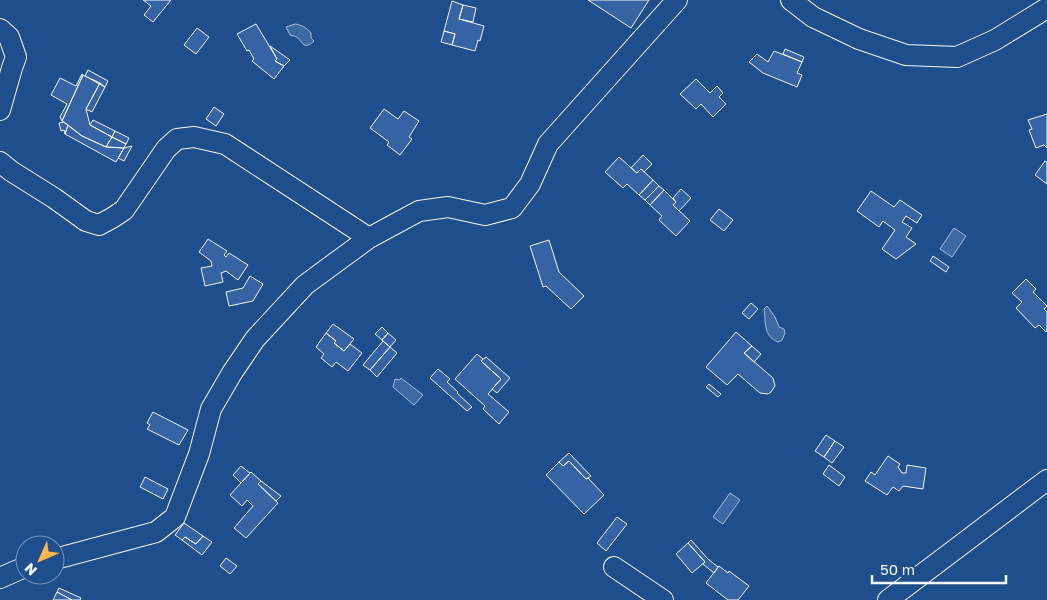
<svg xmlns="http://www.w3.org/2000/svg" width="1047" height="600" font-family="'Golos Text',sans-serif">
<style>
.water{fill:#3b69a3;stroke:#a8bbd7}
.building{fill:#3563a3;stroke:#f2f6ff}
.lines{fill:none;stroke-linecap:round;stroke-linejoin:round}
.minor-casing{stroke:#f2f6ff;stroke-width:22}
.minor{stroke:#1f4e8c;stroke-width:20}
</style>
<rect width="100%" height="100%" fill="#1f4e8c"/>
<path class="water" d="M 295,24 C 302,25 307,28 311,33 L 311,38 L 314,41 C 311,44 308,46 304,45 L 297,37 L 290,35 L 286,27 Z
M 954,228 L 966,236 L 952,257 L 940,249 Z
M 767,306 L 775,317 L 779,327 L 784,329 L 785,333 L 782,340 L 778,342 C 763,336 766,322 764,309 Z
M 401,378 L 423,395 L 414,405 L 393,387 L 395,379 L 400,380 Z
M 730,493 L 740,500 L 723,524 L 713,517 Z"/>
<path class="building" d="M 143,0 L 171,0 L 153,22 L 144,15 L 151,6 Z
M 588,0 L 649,0 L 631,28 Z
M 452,1 L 463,5 L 459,19 L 484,26 L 480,41 L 478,40 L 475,51 L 452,45 L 455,34 L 444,31 Z
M 463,5 L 476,8 L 473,22 L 459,19 Z
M 256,24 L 277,59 L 275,61 L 284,66 L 274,79 L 252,61 L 254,59 L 249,50 L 247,51 L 237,34 Z
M 197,28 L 209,37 L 196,54 L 184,45 Z
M 444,31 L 455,34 L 452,45 L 441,42 Z
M 270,46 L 290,60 L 284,66 L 275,61 L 277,59 Z
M 785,49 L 804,57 L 802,62 L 783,54 Z
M 774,51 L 802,62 L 797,73 L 802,75 L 797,87 L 763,73 L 749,62 L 757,54 L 768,62 Z
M 88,70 L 108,81 L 105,87 L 85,76 Z
M 82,74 L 83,75 L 62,121 L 60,117 L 67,104 L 51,95 L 60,78 L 76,86 Z
M 83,75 L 100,83 L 86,109 L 90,125 L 112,137 L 106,147 L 82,136 L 62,121 Z
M 696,79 L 710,93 L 717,86 L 723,93 L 719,97 L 726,104 L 713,117 L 701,104 L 696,109 L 680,94 Z
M 100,83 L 105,87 L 92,112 L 86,109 Z
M 214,107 L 224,114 L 216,126 L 206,119 Z
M 384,109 L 398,119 L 404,111 L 419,121 L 409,137 L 412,139 L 400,155 L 387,145 L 389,142 L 370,128 Z
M 1047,114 L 1047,148 L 1044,145 L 1036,148 L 1029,130 L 1032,129 L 1028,120 Z
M 93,120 L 115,131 L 112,137 L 90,125 Z
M 64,122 L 68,125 L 65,134 L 64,130 L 61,131 L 59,123 Z
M 68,125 L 82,136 L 106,147 L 124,148 L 116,162 L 65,134 Z
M 115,131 L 129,138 L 126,144 L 112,137 Z
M 112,137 L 126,144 L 124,148 L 106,147 Z
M 132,146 L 124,161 L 118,158 L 124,148 Z
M 643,155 L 652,164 L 644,172 L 641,169 L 637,173 L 631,168 Z
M 619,157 L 637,173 L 641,169 L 653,180 L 639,195 L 627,184 L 623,188 L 605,172 Z
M 1045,161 L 1047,162 L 1047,184 L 1035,175 Z
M 653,180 L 659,186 L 645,200 L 639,195 Z
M 659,186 L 664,190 L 650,205 L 645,200 Z
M 681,189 L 691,198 L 679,211 L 673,205 L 676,202 L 673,198 Z
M 664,190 L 676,202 L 673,205 L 690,221 L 676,236 L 659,220 L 662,216 L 650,205 Z
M 871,191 L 894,207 L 900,200 L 922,215 L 917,223 L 906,216 L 902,222 L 912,228 L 906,237 L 916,244 L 896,259 L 882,249 L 895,230 L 883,221 L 879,227 L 857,211 Z
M 719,209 L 733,220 L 724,231 L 710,220 Z
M 208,239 L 227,251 L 224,255 L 226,257 L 229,253 L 248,265 L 238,280 L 226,271 L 221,273 L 223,282 L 205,286 L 201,268 L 212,266 L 211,261 L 199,252 Z
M 549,240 L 559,272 L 584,296 L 571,309 L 546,286 L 543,287 L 530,246 Z
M 933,256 L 949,267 L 946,272 L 930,261 Z
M 250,276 L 263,284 L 253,301 L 229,306 L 226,292 L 243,288 Z
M 1026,279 L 1036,289 L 1033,292 L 1047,306 L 1044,309 L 1047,312 L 1047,330 L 1046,332 L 1039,325 L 1035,328 L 1016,308 L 1022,302 L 1012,293 Z
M 751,303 L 758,309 L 749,319 L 742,313 Z
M 333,324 L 354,339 L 344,351 L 334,343 L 336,341 L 326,333 Z
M 382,327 L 388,333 L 382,340 L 375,334 Z
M 736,332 L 752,346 L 744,353 L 773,378 L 775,386 L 771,392 L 768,394 L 760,393 L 738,374 L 727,385 L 706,367 Z
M 326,333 L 336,341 L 334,343 L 344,351 L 350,344 L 362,353 L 348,371 L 336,362 L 332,367 L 321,358 L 324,354 L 316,347 Z
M 388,333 L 396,340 L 390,347 L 382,340 Z
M 383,341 L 390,347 L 370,370 L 363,365 Z
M 752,346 L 761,354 L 754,362 L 744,353 Z
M 390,347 L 397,353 L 377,377 L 370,370 Z
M 477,354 L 483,359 L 481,361 L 501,379 L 488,394 L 509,412 L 499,424 L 483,409 L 485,406 L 455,379 Z
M 486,357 L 510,378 L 497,393 L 492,389 L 501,379 L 481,361 Z
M 438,369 L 450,379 L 447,382 L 458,392 L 457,393 L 472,407 L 467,411 L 430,378 Z
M 709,384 L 721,394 L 718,397 L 706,387 Z
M 153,412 L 188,430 L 179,445 L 147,429 L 150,425 L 147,423 Z
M 826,435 L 835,441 L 824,457 L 815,451 Z
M 835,441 L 844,447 L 832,463 L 824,457 Z
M 569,453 L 591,476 L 588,478 L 586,479 L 569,461 L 563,466 L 559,462 Z
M 888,456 L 900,464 L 898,467 L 902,473 L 906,473 L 907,465 L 926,468 L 923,489 L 903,486 L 899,491 L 893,487 L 887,495 L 865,481 L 871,472 L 875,475 Z
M 569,461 L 586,479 L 588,478 L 604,495 L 584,514 L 546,475 L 559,462 L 563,466 Z
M 829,465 L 845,477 L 839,486 L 823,474 Z
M 241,466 L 250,473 L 241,483 L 233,475 Z
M 251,472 L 261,481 L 258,484 L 278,503 L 246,538 L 234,528 L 253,506 L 247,500 L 242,506 L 230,495 Z
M 145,477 L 168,489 L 163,499 L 140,487 Z
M 261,481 L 281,496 L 276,501 L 258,484 Z
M 617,517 L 627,524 L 606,551 L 597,543 Z
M 184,523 L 203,536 L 196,544 L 185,537 L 182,540 L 175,535 Z
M 203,536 L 212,542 L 202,555 L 182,540 L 185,537 L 196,544 Z
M 691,540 L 708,559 L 718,567 L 714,573 L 703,564 L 705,562 L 688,543 Z
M 688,543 L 705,562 L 692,573 L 676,554 Z
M 226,558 L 237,566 L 230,574 L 220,566 Z
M 719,566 L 728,573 L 729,571 L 749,586 L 738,600 L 728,600 L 706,583 Z
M 59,588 L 81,598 L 80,600 L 72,600 L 57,592 Z
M 57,592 L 72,600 L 53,600 Z"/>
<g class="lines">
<defs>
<path id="minor" d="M 791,0 L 813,17 L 859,39 L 906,55 L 957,57 L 995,40 L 1047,8
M 0,29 L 9,37 L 16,57 L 12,68 L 0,110
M 0,162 L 11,171 L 54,198 L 86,221 L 99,225 L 112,218 L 124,210 L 166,149 L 177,139 L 194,137 L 225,144 L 369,238
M 55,559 L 156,532 L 175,517 L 199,454 L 211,409 L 232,373 L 255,339 L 305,285 L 369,238 L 419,211 L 448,207 L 485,215 L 512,208 L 530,184 L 548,144 L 677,0
M 614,567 L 663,600
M 0,578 L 25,567
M 888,600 L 1047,480"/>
</defs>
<use href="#minor" class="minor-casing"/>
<use href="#minor" class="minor"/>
</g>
<g transform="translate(40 560) rotate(225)"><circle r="24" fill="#1f4e8c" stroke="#7391ba"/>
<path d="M0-4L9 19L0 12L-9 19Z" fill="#ffb74d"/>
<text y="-8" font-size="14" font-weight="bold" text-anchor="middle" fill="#f2f6ff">N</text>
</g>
<path d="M872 575v8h134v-8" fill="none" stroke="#f2f6ff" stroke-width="2.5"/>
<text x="880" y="575" font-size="15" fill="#f2f6ff" stroke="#1f4e8c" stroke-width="4" paint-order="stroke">50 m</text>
</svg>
